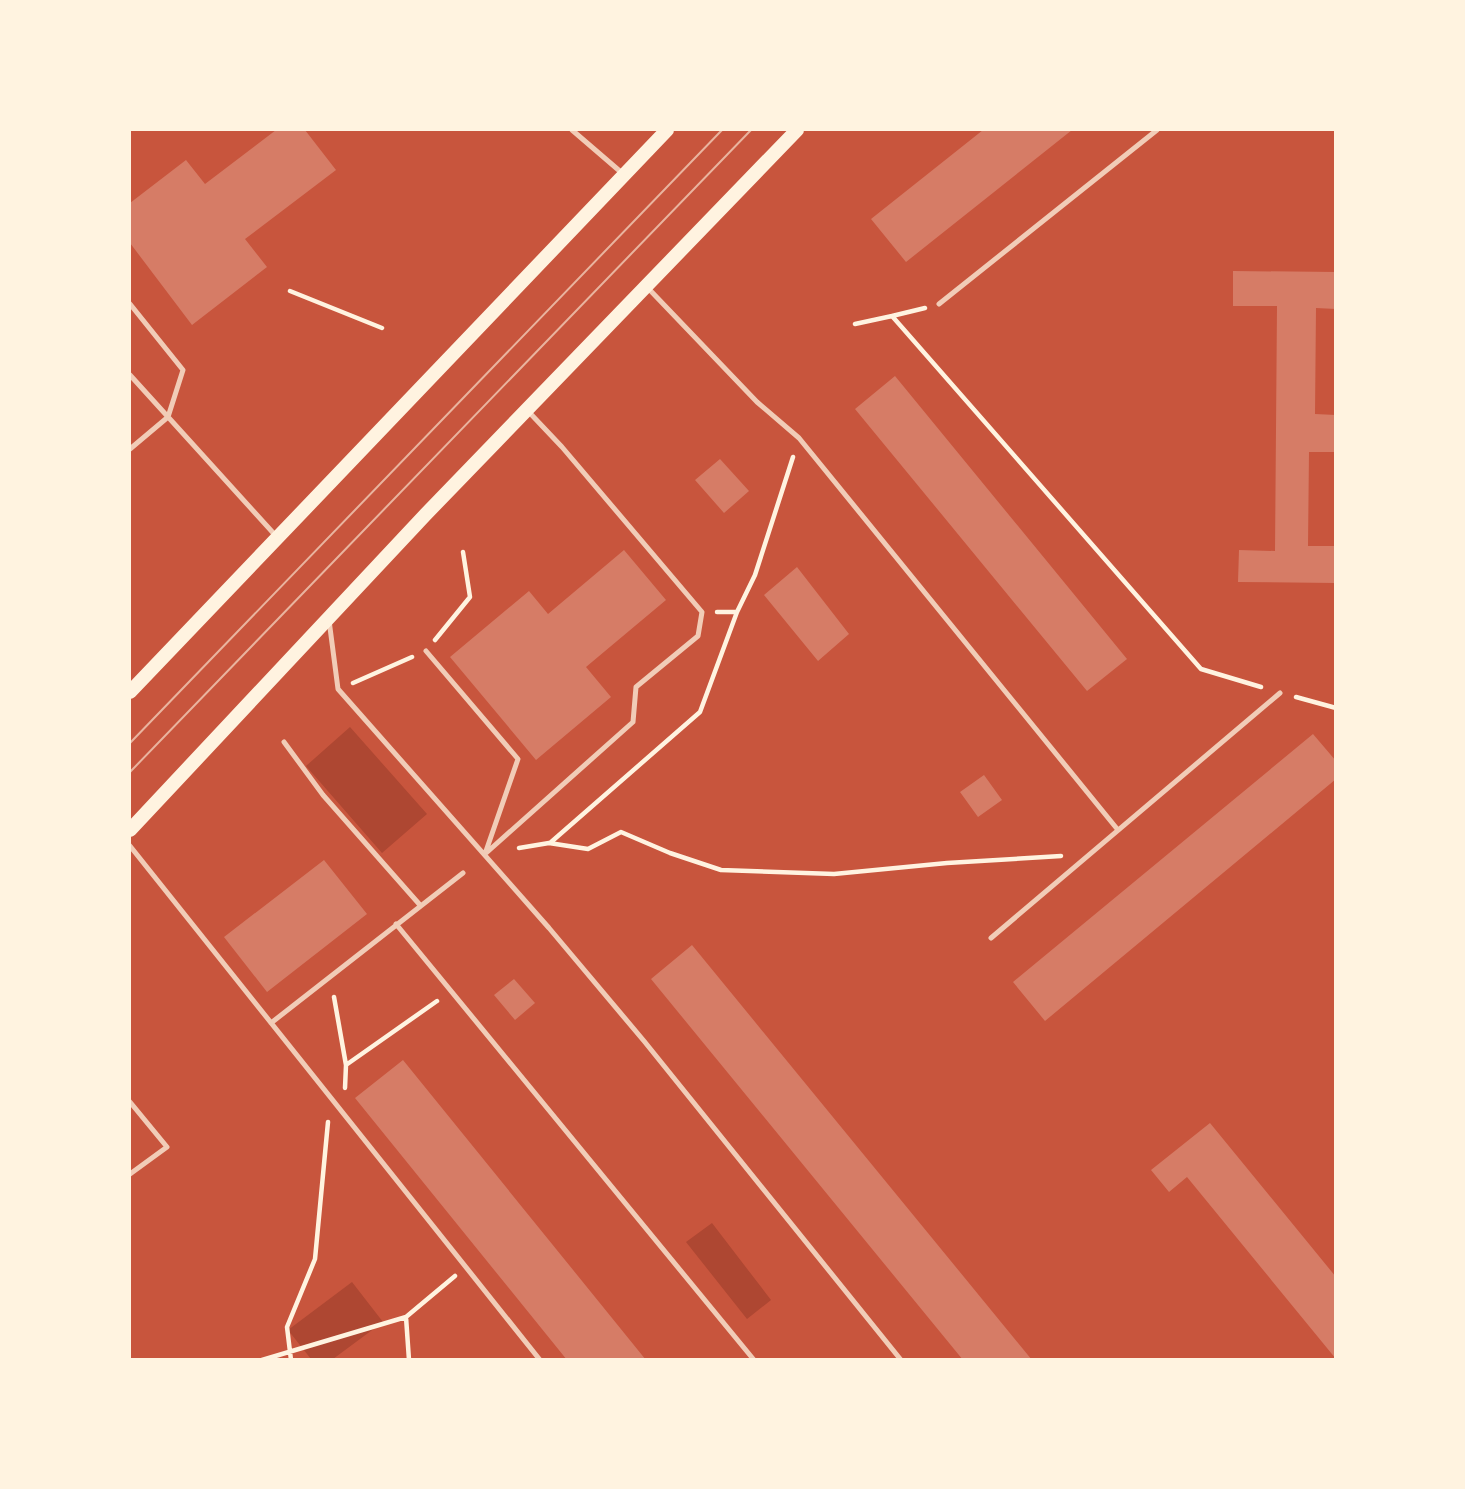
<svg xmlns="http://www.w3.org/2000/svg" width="1465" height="1489" font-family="'DejaVu Sans',sans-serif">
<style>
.green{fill:#ae4732}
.building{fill:#d67c66}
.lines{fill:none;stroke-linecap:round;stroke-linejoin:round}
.path{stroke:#fff3e0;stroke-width:4.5}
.service{stroke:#f1ccb7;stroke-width:5}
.secondary{stroke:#fff3e0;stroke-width:14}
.tram{stroke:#e9b49f;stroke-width:2}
</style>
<rect width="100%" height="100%" fill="#c8553d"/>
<path class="green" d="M 350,727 L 427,814 L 382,853 L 306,766 Z
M 712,1223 L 771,1300 L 747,1319 L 686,1242 Z
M 352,1282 L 383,1322 L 333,1359 L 311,1359 L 288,1330 Z"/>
<path class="building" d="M 276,130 L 305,130 L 336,170 L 245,239 L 267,267 L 192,325 L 130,243 L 130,203 L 186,160 L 205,184 Z
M 983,130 L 1072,130 L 906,262 L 871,219 Z
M 1233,271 L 1336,272 L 1336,309 L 1316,308 L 1315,414 L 1336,415 L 1336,452 L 1309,452 L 1308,546 L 1336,546 L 1336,583 L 1238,582 L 1239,550 L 1275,551 L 1277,306 L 1233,306 Z
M 895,376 L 1127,659 L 1087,691 L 855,409 Z
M 720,459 L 749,491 L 724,513 L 695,480 Z
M 624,550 L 666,600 L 586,667 L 611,697 L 536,760 L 450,657 L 529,591 L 548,614 Z
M 797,567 L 849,634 L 818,661 L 764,595 Z
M 1313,734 L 1336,761 L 1336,779 L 1045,1021 L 1013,982 Z
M 984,775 L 1002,800 L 978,817 L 960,792 Z
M 324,860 L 367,914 L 267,992 L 224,937 Z
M 692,945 L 1032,1360 L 963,1360 L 651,979 Z
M 514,979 L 535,1003 L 515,1020 L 494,995 Z
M 403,1060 L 646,1360 L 567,1360 L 355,1098 Z
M 1210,1123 L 1336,1277 L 1336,1359 L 1187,1177 L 1169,1192 L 1151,1170 Z"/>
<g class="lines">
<path class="path" d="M 290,291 L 382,328
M 892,316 L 925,308
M 855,324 L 892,316 L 1201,669 L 1261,687
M 717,612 L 736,612
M 435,640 L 470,597 L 463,552
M 353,683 L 412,657
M 1296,697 L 1336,708
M 550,843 L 700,712 L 737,612 L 755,575 L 793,457
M 519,848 L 549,843 L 588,849 L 621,832 L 670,853 L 721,870 L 834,874 L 947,863 L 1061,856
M 334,997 L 346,1065 L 345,1088
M 346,1065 L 437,1001
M 262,1360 L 406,1317
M 291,1360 L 287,1327 L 315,1259 L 328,1122
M 409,1360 L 406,1317 L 455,1276"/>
<path class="service" d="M 572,130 L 622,173
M 646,286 L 757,402 L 799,438 L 1118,830
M 130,304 L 183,370 L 168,417 L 130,449
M 939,304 L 1157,130
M 130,375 L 276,536
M 329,620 L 338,689 L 549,928 L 644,1041 L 901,1360
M 426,651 L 518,759 L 486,851
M 284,742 L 323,795 L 420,905
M 130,846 L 540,1360
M 485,854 L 633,722 L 636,687 L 698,636 L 702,612 L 562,447 L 527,410
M 396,924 L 754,1360
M 991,938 L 1280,693
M 271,1023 L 463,873
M 130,1102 L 167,1147 L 130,1174"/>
<path class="secondary" d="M 130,692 L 667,130
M 130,830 L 426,514 L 797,130"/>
<path class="tram" d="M 130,743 L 722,130
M 130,772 L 751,130"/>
</g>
<rect width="1465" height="1489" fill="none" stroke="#fff3e0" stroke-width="262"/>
</svg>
